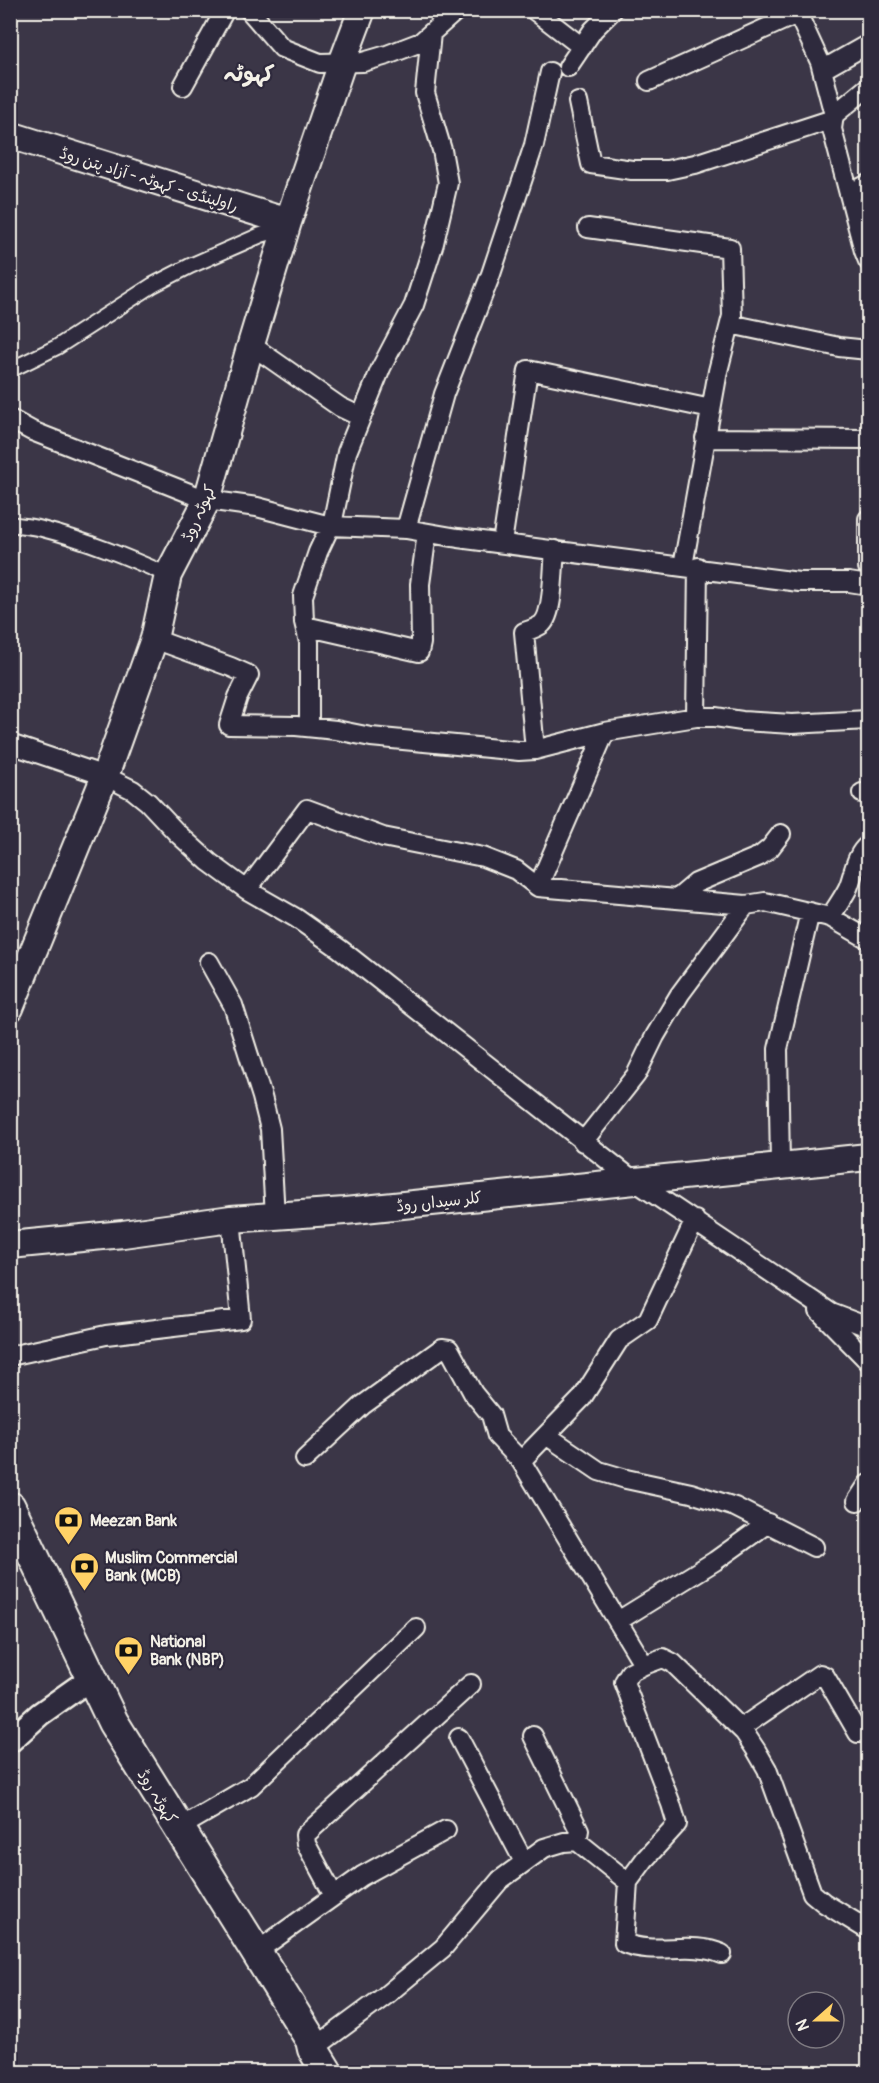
<svg xmlns="http://www.w3.org/2000/svg" width="879" height="2083" font-family="Pangolin,'Playpen Sans Arabic',sans-serif">
<style>
.lines{fill:none;stroke-linecap:round;stroke-linejoin:round}
.pedestrian-casing{stroke:#f4f1e8;stroke-width:18}
.minor-casing{stroke:#f4f1e8;stroke-width:22}
.tertiary-casing{stroke:#f4f1e8;stroke-width:27}
.secondary-casing{stroke:#f4f1e8;stroke-width:30}
.trunk-casing{stroke:#f4f1e8;stroke-width:34}
.pedestrian{stroke:#2f2a3d;stroke-width:14}
.minor{stroke:#2f2a3d;stroke-width:18}
.tertiary{stroke:#2f2a3d;stroke-width:22}
.secondary{stroke:#2f2a3d;stroke-width:26}
.trunk{stroke:#2f2a3d;stroke-width:30}
.labels{text-anchor:middle;stroke-width:4.5;stroke-linejoin:round;paint-order:stroke}
.street-label{font-size:16px;fill:#f4f1e8;stroke:#2f2a3d}
.poi-label{font-size:16px;font-weight:bold;fill:#f4f1e8;stroke:#2f2a3d;text-anchor:start}
.district-label{font-size:22px;font-weight:bold;fill:#f4f1e8;stroke:#2f2a3d}
</style>
<rect width="100%" height="100%" fill="#3b3647"/>
<filter id="ink" filterUnits="userSpaceOnUse"><feTurbulence type="fractalNoise" baseFrequency=".0167" numOctaves="2"/><feDisplacementMap in="SourceGraphic" scale="12" xChannelSelector="R" yChannelSelector="G"/><feConvolveMatrix kernelMatrix="1 2 1 2 8 2 1 2 1" color-interpolation-filters="sRGB"/></filter>
<g filter="url(#ink)">
<g class="lines">
<defs>
<path id="pedestrian" d="M 10,370 L 57,347 L 153,285 L 190,266 L 261,235 L 287,228
M 10,524 C 21,526 32,526 42,529 C 86,540 127,557 168,575"/>
<path id="minor" d="M 249,10 L 282,48 L 320,63 L 363,62 L 387,55 L 421,42 L 457,10
M 534,10 L 582,47
M 796,10 L 820,62 L 834,115 L 832,129 L 864,251 L 868,261
M 568,67 L 593,30 L 613,10
M 822,70 L 868,44
M 649,81 L 797,14
M 183,86 L 225,10
M 578,102 L 591,164 L 632,170 L 667,170 L 695,164 L 833,119
M 834,115 L 868,87
M 849,194 L 868,184
M 588,228 L 730,248 L 732,316 L 718,371 L 683,566
M 730,324 L 839,347 L 868,350
M 251,345 L 340,407 L 361,417
M 10,419 L 32,431 L 207,500 L 257,507 L 330,526 L 406,529 L 458,538 L 799,582 L 849,582 L 868,585
M 705,438 L 868,439
M 868,519 L 868,567
M 406,529 L 444,394 L 491,274 L 534,145 L 550,72
M 502,543 L 528,370 L 711,409
M 305,626 L 419,652 L 421,643 L 420,584 L 427,533
M 154,639 L 231,667 L 249,675 L 238,697 L 229,725 L 296,726 L 336,730 L 371,737 L 519,751 L 535,750 L 605,732 L 696,717 L 715,717 L 742,721 L 792,724 L 868,720
M 696,717 L 698,567
M 309,727 L 309,642 L 304,622 L 303,596 L 318,552 L 333,520 L 347,452 L 381,368 L 414,305 L 434,243 L 448,183 L 442,150 L 425,93 L 431,33
M 10,744 L 105,776 L 133,790 L 148,802 L 177,833 L 209,862 L 247,890 L 296,918 L 340,949 L 633,1180 L 831,1313 L 868,1327
M 535,750 L 524,632 C 530,630 537,628 542,624 C 554,613 553,566 555,550
M 862,793 L 868,795
M 538,887 L 605,732
M 247,890 L 307,809 L 383,837 L 483,857 L 516,870 L 538,887 L 746,905
M 677,899 L 696,883 L 760,856 L 770,848 L 781,834
M 830,917 C 836,908 843,898 848,888 C 854,874 855,855 868,845
M 209,962 L 233,1005 L 262,1097 L 270,1129 L 275,1216
M 583,1142 L 636,1075 L 655,1036 L 680,994 L 746,905 L 765,902 L 830,917 L 868,939
M 780,1164 L 778,1049 L 810,912
M 819,1311 L 868,1361
M 10,1356 L 106,1335 L 241,1319 L 231,1219
M 546,1435 L 599,1471 L 626,1479 L 691,1493 L 735,1507 L 814,1547
M 305,1459 L 363,1405 L 442,1348 L 449,1349 L 452,1354 L 473,1393 L 491,1415 L 497,1436 L 521,1461
M 857,1501 L 868,1484
M 618,1621 L 715,1561 L 768,1523
M 644,1665 L 663,1658 L 673,1663 L 744,1732 L 756,1750 L 767,1769 L 812,1893 L 824,1903 L 868,1930
M 741,1728 L 820,1674 L 825,1676 L 858,1733 L 863,1733 L 868,1729
M 533,1736 L 579,1830 L 577,1841
M 459,1738 L 524,1862
M 179,1828 L 251,1786 L 416,1628
M 628,1882 L 624,1943 C 655,1956 691,1940 722,1954
M 334,1896 L 306,1844 L 305,1835 L 471,1684
M 256,1952 L 362,1876 L 446,1830
M 313,2049 L 385,1996 L 443,1948 L 500,1880 L 544,1848 L 564,1842 L 577,1841 L 628,1882 L 645,1859 L 677,1824 L 671,1804 L 624,1682 L 630,1672 L 644,1665 L 521,1461 L 582,1398 L 619,1340 L 648,1320 L 695,1220"/>
<path id="tertiary" d="M 10,1741 L 40,1714 L 91,1678"/>
<path id="secondary" d="M 10,135 L 288,222
M 10,1008 L 105,776 L 154,639 L 168,575 L 207,500 L 249,351 L 288,222 L 342,63 L 362,10
M 10,1245 L 123,1234 L 231,1219 L 345,1211 L 868,1157"/>
<path id="trunk" d="M 10,1507 L 113,1722 L 311,2040 L 313,2049 L 327,2072"/>
</defs>
<use href="#pedestrian" class="pedestrian-casing"/>
<use href="#minor" class="minor-casing"/>
<use href="#tertiary" class="tertiary-casing"/>
<use href="#secondary" class="secondary-casing"/>
<use href="#trunk" class="trunk-casing"/>
<use href="#pedestrian" class="pedestrian"/>
<use href="#minor" class="minor"/>
<use href="#tertiary" class="tertiary"/>
<use href="#secondary" class="secondary"/>
<use href="#trunk" class="trunk"/>
</g>
</g>
<defs>
<symbol id="bank-pin" viewBox="-11 -11 22 30"><path d="M0 17L-7.5 6A9.5 9.5 0 1 1 7.5 6Z" fill="#ffd166" stroke="#2f2a3d"/><path d="M-6-4H6V4H-6ZM0-2.3a2.3 2.3 0 1 0 0 4.6a2.3 2.3 0 1 0 0-4.6Z" fill="#111"/></symbol>
</defs>
<g fill-rule="evenodd">
<use href="#bank-pin" x="52" y="1504" width="33" height="45"/>
<use href="#bank-pin" x="68" y="1550" width="33" height="45"/>
<use href="#bank-pin" x="112" y="1634" width="33" height="45"/>
</g>
<g class="labels">
<g class="street-label">
<text transform="translate(149 179) rotate(17)" y="6">راولپنڈی - کہوٹہ - آزاد پتن روڈ</text>
<text transform="translate(198 513) rotate(-66)" y="6">کہوٹہ روڈ</text>
<text transform="translate(439 1201) rotate(-6)" y="6">کلر سیداں روڈ</text>
<text transform="translate(158 1796) rotate(58)" y="6">کہوٹہ روڈ</text>
</g>
<g class="poi-label">
<text x="90" y="1526">Meezan Bank</text>
<text x="105" y="1563">Muslim Commercial<tspan x="105" dy="18">Bank (MCB)</tspan></text>
<text x="150" y="1647">National<tspan x="150" dy="18">Bank (NBP)</tspan></text>
</g>
<g class="district-label">
<text x="249" y="81">کہوٹہ</text>
</g>
</g>
<rect width="879" height="2083" fill="none" stroke="#2f2a3d" stroke-width="36"/>
<rect x="18" y="18" width="843" height="2047" fill="none" stroke="#f4f1e8" stroke-width="2" filter="url(#ink)"/>
<g transform="translate(816 2020) rotate(249)"><circle r="28" fill="#2f2a3d" stroke="#7e7a81" stroke-width="1.5"/>
<path d="M0-4.5L10 22L0 15L-10 22Z" fill="#ffd166"/>
<text y="-9" font-size="16" font-weight="bold" text-anchor="middle" fill="#f4f1e8">N</text>
</g>
</svg>
